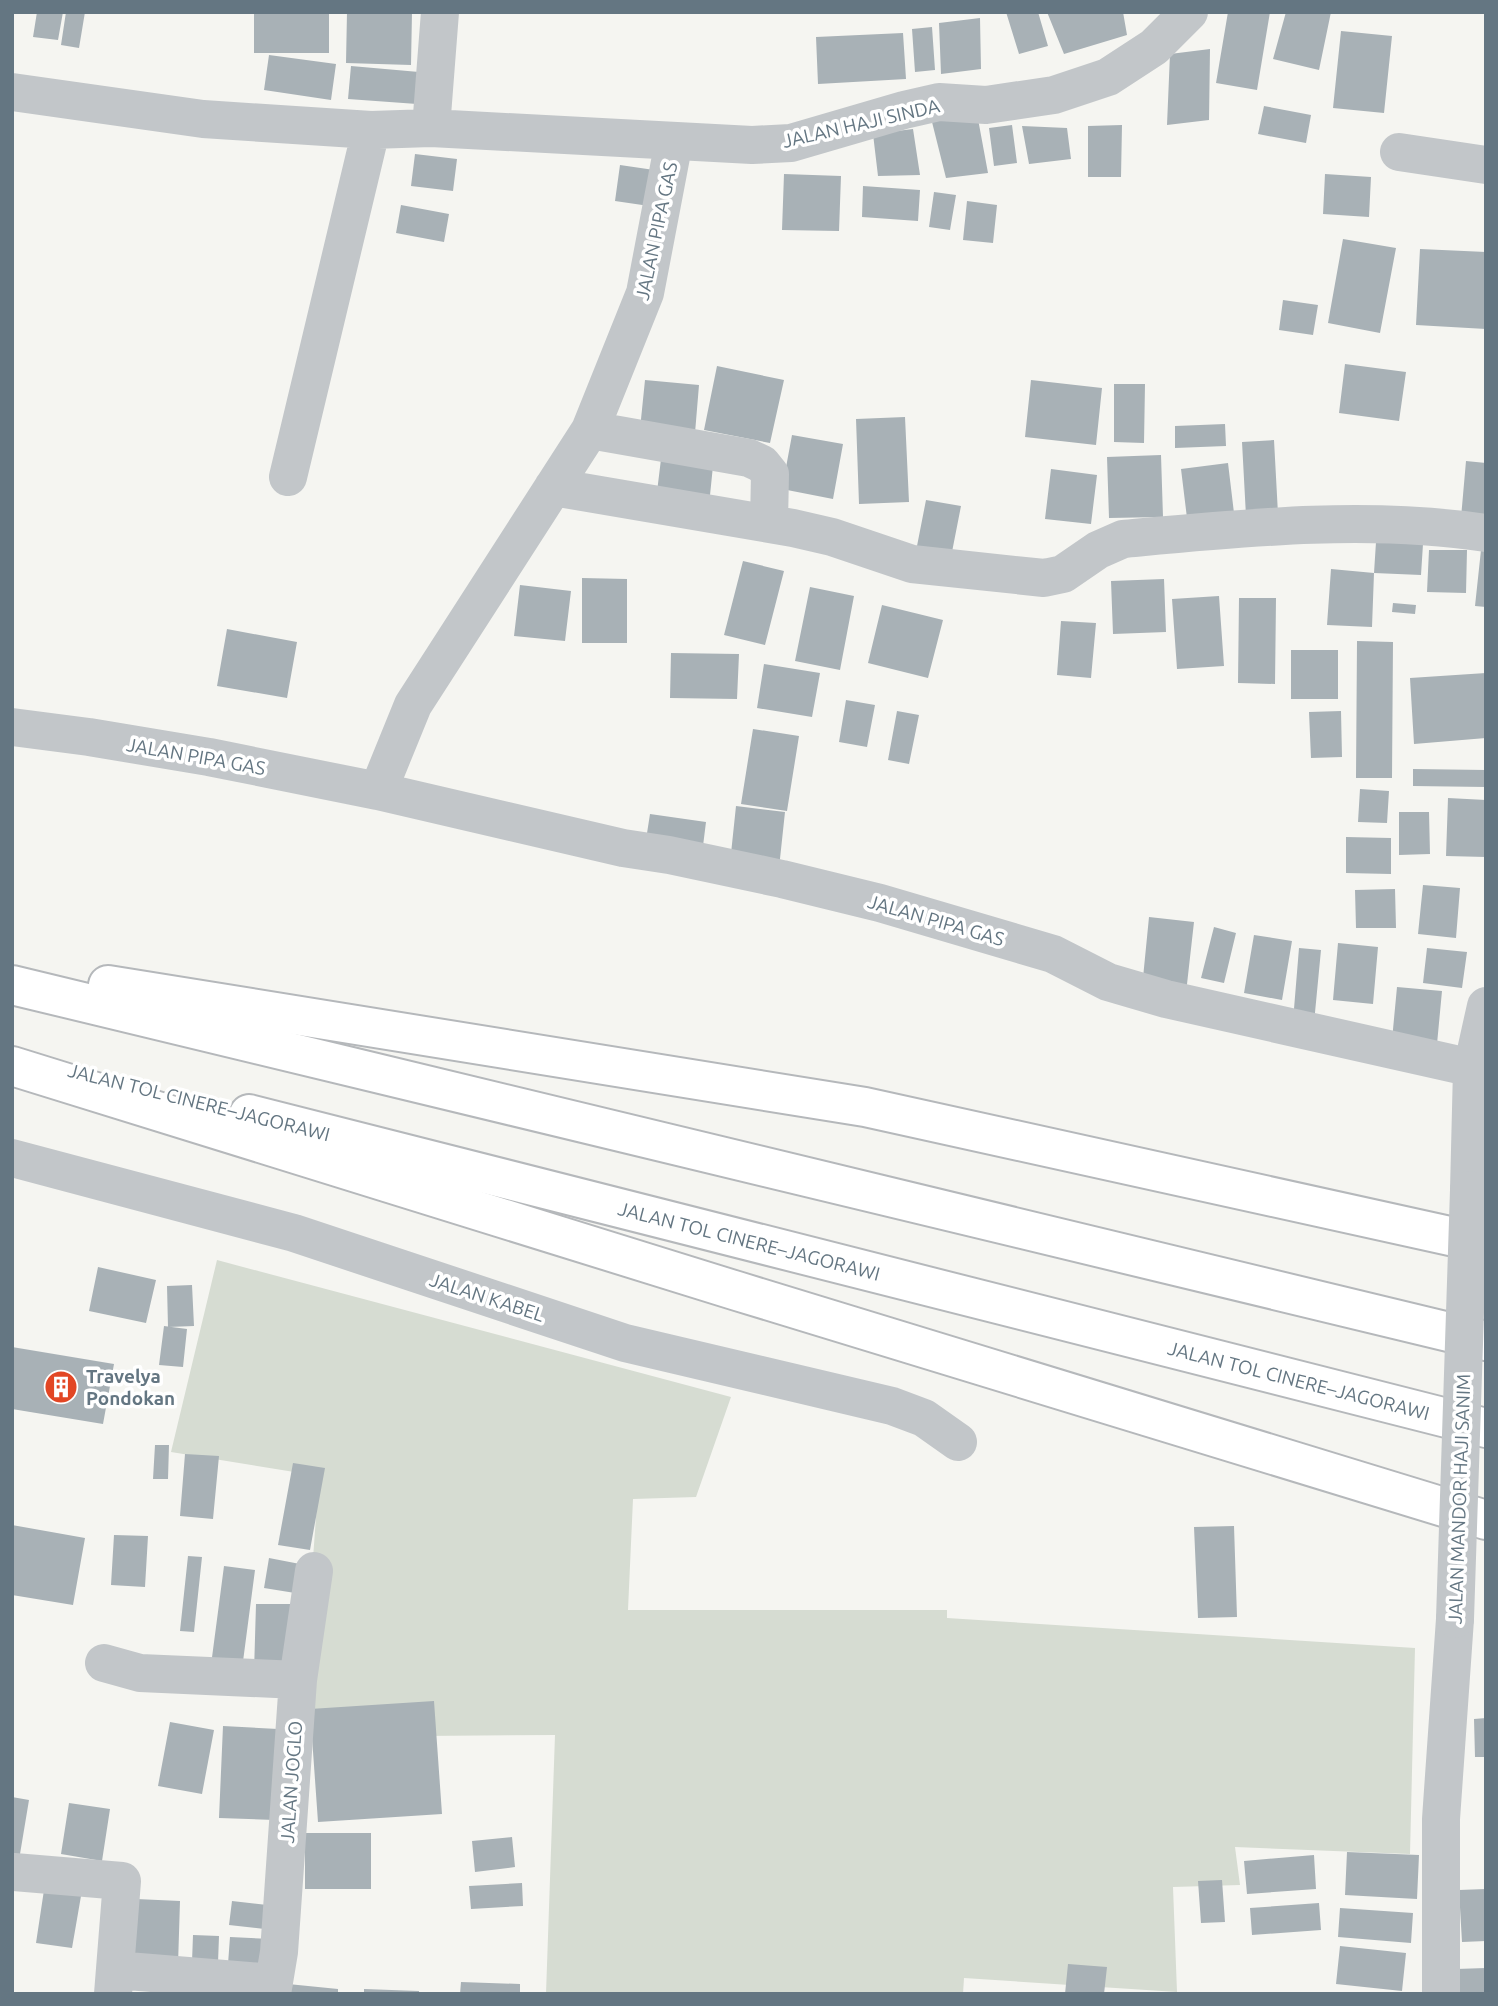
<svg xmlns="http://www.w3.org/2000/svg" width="1498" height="2006" font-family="Ubuntu,sans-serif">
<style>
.green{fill:#d6dcd2}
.building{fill:#a8b1b6}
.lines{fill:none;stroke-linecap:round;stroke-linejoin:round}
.highway-casing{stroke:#b5b8bb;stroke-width:42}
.minor{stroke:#c2c6c9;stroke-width:38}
.highway{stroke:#fff;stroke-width:38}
.minor-bridge{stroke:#c2c6c9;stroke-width:38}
.labels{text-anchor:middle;stroke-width:7;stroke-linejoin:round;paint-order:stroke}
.street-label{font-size:19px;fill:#647682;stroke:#fff}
.poi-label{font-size:19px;font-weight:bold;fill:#647682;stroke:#fff;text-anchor:start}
</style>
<rect width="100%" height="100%" fill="#f5f5f1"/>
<path class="green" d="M 217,1260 L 731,1397 L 696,1497 L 633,1499 L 628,1610 L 947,1610 L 947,1618 L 1415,1648 L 1410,1854 L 1235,1847 L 1240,1885 L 1173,1887 L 1177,1992 L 964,1978 L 963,1994 L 546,1994 L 555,1735 L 300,1737 L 319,1476 L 171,1452 Z"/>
<path class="building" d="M 37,12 L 63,12 L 58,40 L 33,37 Z
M 66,12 L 85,12 L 79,48 L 61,45 Z
M 254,12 L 329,12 L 329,53 L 254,53 Z
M 347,12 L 412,12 L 411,65 L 346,63 Z
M 1006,12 L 1038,12 L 1048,46 L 1019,54 Z
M 1047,12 L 1123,12 L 1127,35 L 1064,54 Z
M 1228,12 L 1270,12 L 1257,90 L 1216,83 Z
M 1286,12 L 1331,12 L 1319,70 L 1273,59 Z
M 980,18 L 981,69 L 941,74 L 939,23 Z
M 932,27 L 935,70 L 915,72 L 912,29 Z
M 1341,31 L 1392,36 L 1384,113 L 1333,108 Z
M 903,33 L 906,79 L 818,84 L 816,37 Z
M 1210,49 L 1209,120 L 1167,125 L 1170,54 Z
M 269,55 L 336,64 L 331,100 L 264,90 Z
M 351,66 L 419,72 L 417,104 L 348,99 Z
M 1264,106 L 1311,115 L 1306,143 L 1258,134 Z
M 931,118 L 978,119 L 988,173 L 946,178 Z
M 1012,125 L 1017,163 L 994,166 L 989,128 Z
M 1122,125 L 1121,177 L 1088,177 L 1088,126 Z
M 1022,126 L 1067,128 L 1071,159 L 1029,164 Z
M 913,129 L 920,175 L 878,176 L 873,134 Z
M 415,154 L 457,159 L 453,191 L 411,186 Z
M 620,165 L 661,171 L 656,207 L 615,201 Z
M 784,174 L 841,176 L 839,231 L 782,230 Z
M 1325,174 L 1371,177 L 1369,217 L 1323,214 Z
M 863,186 L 920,190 L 918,221 L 862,217 Z
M 934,192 L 956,195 L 950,230 L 929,227 Z
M 967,201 L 997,205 L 993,243 L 963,240 Z
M 401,205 L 449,214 L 444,242 L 396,233 Z
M 1343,239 L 1396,248 L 1380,333 L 1328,323 Z
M 1420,249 L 1486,252 L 1486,329 L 1416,325 Z
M 1283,300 L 1318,305 L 1313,335 L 1279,330 Z
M 1345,364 L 1406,372 L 1399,421 L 1339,413 Z
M 717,366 L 784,380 L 770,443 L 704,430 Z
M 645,380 L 699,385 L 695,433 L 640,429 Z
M 1031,380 L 1102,388 L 1096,445 L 1025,437 Z
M 1114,384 L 1145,384 L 1144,443 L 1114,442 Z
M 905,417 L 909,502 L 859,504 L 856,419 Z
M 1225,424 L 1226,446 L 1175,448 L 1175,426 Z
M 792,435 L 843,444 L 833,499 L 782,489 Z
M 1274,440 L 1278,514 L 1246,516 L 1242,442 Z
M 662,451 L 714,456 L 709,505 L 656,500 Z
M 1161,455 L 1163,517 L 1109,518 L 1107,457 Z
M 1466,461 L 1486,463 L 1486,519 L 1461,518 Z
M 1228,463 L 1234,513 L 1187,518 L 1181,469 Z
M 1051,469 L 1097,475 L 1091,524 L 1045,519 Z
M 926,500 L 961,506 L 952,552 L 917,546 Z
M 1376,542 L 1423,544 L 1421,575 L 1374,573 Z
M 1429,550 L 1467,550 L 1466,593 L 1427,592 Z
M 1481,550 L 1486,550 L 1486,607 L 1475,606 Z
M 743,561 L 784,571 L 765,645 L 724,635 Z
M 1331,569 L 1374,573 L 1372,627 L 1327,625 Z
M 582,578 L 627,579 L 627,643 L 582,643 Z
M 1164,579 L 1166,632 L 1113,634 L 1111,581 Z
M 520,585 L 571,591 L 565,641 L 514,636 Z
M 810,587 L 854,596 L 840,670 L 795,661 Z
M 1219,596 L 1224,666 L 1177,669 L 1172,599 Z
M 1239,598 L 1276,598 L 1275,684 L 1238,683 Z
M 1393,603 L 1416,605 L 1415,614 L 1392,612 Z
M 882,605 L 943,620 L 928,678 L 868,663 Z
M 1061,621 L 1096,623 L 1091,678 L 1057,675 Z
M 227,629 L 297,642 L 287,698 L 217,686 Z
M 1357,641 L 1393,642 L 1392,778 L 1356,778 Z
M 1291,650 L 1338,650 L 1338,699 L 1291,699 Z
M 671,653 L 739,654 L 737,699 L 670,698 Z
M 764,664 L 820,673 L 812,717 L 757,708 Z
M 1486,673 L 1486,738 L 1414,744 L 1410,678 Z
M 846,700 L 875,705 L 867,747 L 839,742 Z
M 897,711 L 919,715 L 909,764 L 888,760 Z
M 1341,711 L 1342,757 L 1311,758 L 1309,712 Z
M 753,729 L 799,736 L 787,811 L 741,804 Z
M 1413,769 L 1486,770 L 1486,787 L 1413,786 Z
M 1360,789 L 1389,791 L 1387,823 L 1358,822 Z
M 1448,798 L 1486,800 L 1486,857 L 1446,856 Z
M 736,806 L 785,812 L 779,868 L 730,863 Z
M 1399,812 L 1429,812 L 1430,854 L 1399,855 Z
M 650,814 L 706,822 L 702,854 L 645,846 Z
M 1346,837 L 1391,838 L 1391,874 L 1346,873 Z
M 1423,885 L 1460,888 L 1456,938 L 1418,934 Z
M 1395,889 L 1396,928 L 1356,928 L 1355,890 Z
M 1149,917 L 1194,922 L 1186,993 L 1142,988 Z
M 1214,927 L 1236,933 L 1224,983 L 1201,978 Z
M 1254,935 L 1292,941 L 1282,1000 L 1244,993 Z
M 1338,943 L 1378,947 L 1373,1004 L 1333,1000 Z
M 1299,948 L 1321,950 L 1314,1023 L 1293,1021 Z
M 1427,948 L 1467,952 L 1462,988 L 1423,983 Z
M 1397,987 L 1442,991 L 1437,1044 L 1392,1040 Z
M 98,1267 L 156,1280 L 146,1323 L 89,1311 Z
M 192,1285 L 194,1326 L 168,1327 L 167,1286 Z
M 164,1326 L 187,1329 L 183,1367 L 159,1365 Z
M 12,1347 L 114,1364 L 103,1424 L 12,1409 Z
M 155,1445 L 169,1445 L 168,1479 L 153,1479 Z
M 185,1454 L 219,1456 L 213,1519 L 180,1516 Z
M 293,1463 L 325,1468 L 310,1550 L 278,1545 Z
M 12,1525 L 85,1538 L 73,1605 L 12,1595 Z
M 1234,1526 L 1237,1617 L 1198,1618 L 1194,1527 Z
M 114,1535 L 148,1536 L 145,1587 L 111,1585 Z
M 188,1556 L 202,1557 L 194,1632 L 180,1631 Z
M 269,1558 L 300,1564 L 295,1593 L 264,1588 Z
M 224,1566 L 255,1570 L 242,1669 L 211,1665 Z
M 256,1604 L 293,1604 L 291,1673 L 254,1672 Z
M 434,1701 L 442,1814 L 318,1822 L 310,1709 Z
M 1486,1718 L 1486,1757 L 1475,1757 L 1474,1719 Z
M 170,1722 L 214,1730 L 202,1794 L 158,1786 Z
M 223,1726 L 278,1729 L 275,1820 L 219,1818 Z
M 12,1797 L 29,1800 L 19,1860 L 12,1859 Z
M 69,1803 L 110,1809 L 102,1861 L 61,1854 Z
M 305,1833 L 371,1833 L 371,1889 L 305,1889 Z
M 512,1837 L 515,1867 L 475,1872 L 472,1841 Z
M 1347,1852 L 1419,1855 L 1417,1899 L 1345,1895 Z
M 1314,1855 L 1316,1889 L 1247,1894 L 1244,1861 Z
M 1222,1880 L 1225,1922 L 1201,1923 L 1198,1881 Z
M 522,1883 L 523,1906 L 471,1909 L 469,1886 Z
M 1486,1889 L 1486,1941 L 1462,1942 L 1459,1890 Z
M 44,1890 L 81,1896 L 72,1948 L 36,1943 Z
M 136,1899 L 180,1901 L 178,1965 L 134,1964 Z
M 232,1901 L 276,1906 L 273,1930 L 229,1925 Z
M 1319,1903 L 1321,1930 L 1252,1935 L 1250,1908 Z
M 1340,1908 L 1413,1913 L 1411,1943 L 1338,1937 Z
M 193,1935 L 219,1936 L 218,1963 L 192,1962 Z
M 230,1937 L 272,1939 L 270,1966 L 228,1964 Z
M 1340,1946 L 1406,1953 L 1402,1991 L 1336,1984 Z
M 1068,1964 L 1107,1967 L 1104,1994 L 1065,1994 Z
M 1486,1968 L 1486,1994 L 1457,1994 L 1456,1969 Z
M 461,1982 L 520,1984 L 520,1994 L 460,1994 Z
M 288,1984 L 338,1989 L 338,1994 L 287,1994 Z
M 364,1989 L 419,1991 L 419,1994 L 364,1994 Z"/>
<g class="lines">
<defs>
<g id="highway">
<path d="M 12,985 L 1486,1341"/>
<path d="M 108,985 L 865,1107 L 1486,1244"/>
<path d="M 12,1066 L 737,1291 L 1486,1520"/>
<path id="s1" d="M 249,1114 L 1486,1428"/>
</g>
</defs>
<use href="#highway" class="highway-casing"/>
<path class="minor" d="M 12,92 L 203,119 L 371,130 L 431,128 L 752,145 L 791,143 L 904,110 L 939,102 L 986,105 L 1054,95 L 1108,77 L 1154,47 L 1189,12
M 431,128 L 440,12
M 1399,152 L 1486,165
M 590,430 L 749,458 L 762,464 L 770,474 L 769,523
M 288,477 L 371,130
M 553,487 L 793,528 L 832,537 L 912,564 L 1044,578 L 1063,574 L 1098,550 L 1123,539 C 1242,528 1367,515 1486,533
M 12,727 L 89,737 L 209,757 L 378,791 L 623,848 L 669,855 L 782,879 L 880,903 L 1053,954 L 1108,982 L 1166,999 L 1486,1071
M 378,791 L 413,705 L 590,430 L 645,293 L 674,141
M 12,1158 L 294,1233 L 625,1343 L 892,1406 L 924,1418 L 958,1442
M 1469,1190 L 1472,1069 L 1486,1006
M 104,1663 L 140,1673 L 298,1680
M 14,1872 L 122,1881 L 113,1994
M 115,1970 L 274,1983
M 272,1994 L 279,1952 L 298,1680 L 314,1571
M 1441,1994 L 1441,1819 L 1455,1619"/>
<use href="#highway" class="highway"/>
<path class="minor-bridge" d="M 1455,1619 L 1469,1190"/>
</g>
<defs>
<symbol id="building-disc" viewBox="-11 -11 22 22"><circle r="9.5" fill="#e24624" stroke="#fff"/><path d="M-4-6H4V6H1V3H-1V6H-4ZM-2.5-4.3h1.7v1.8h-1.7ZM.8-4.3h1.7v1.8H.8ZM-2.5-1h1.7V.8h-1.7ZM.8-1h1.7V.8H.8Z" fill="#fff"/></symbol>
</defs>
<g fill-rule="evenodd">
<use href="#building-disc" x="42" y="1368" width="38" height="38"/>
</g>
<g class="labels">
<g class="street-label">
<text transform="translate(861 123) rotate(-13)" y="7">JALAN HAJI SINDA</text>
<text transform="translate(656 231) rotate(-78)" y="7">JALAN PIPA GAS</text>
<text transform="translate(196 756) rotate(10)" y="7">JALAN PIPA GAS</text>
<text transform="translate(936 920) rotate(16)" y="7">JALAN PIPA GAS</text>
<text transform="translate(199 1102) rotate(14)" y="7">JALAN TOL CINERE–JAGORAWI</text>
<text dy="7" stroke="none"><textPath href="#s1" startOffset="516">JALAN TOL CINERE–JAGORAWI</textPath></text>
<text transform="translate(487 1297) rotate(18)" y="7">JALAN KABEL</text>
<text dy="7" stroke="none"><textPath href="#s1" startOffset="1083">JALAN TOL CINERE–JAGORAWI</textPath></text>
<text transform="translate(1459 1499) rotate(-88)" y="7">JALAN MANDOR HAJI SANIM</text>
<text transform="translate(291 1782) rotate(-86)" y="7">JALAN JOGLO</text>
</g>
<g class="poi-label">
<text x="86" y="1383">Travelya<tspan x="86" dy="22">Pondokan</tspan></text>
</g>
</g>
<rect width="1498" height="2006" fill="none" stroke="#647682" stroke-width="28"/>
</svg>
